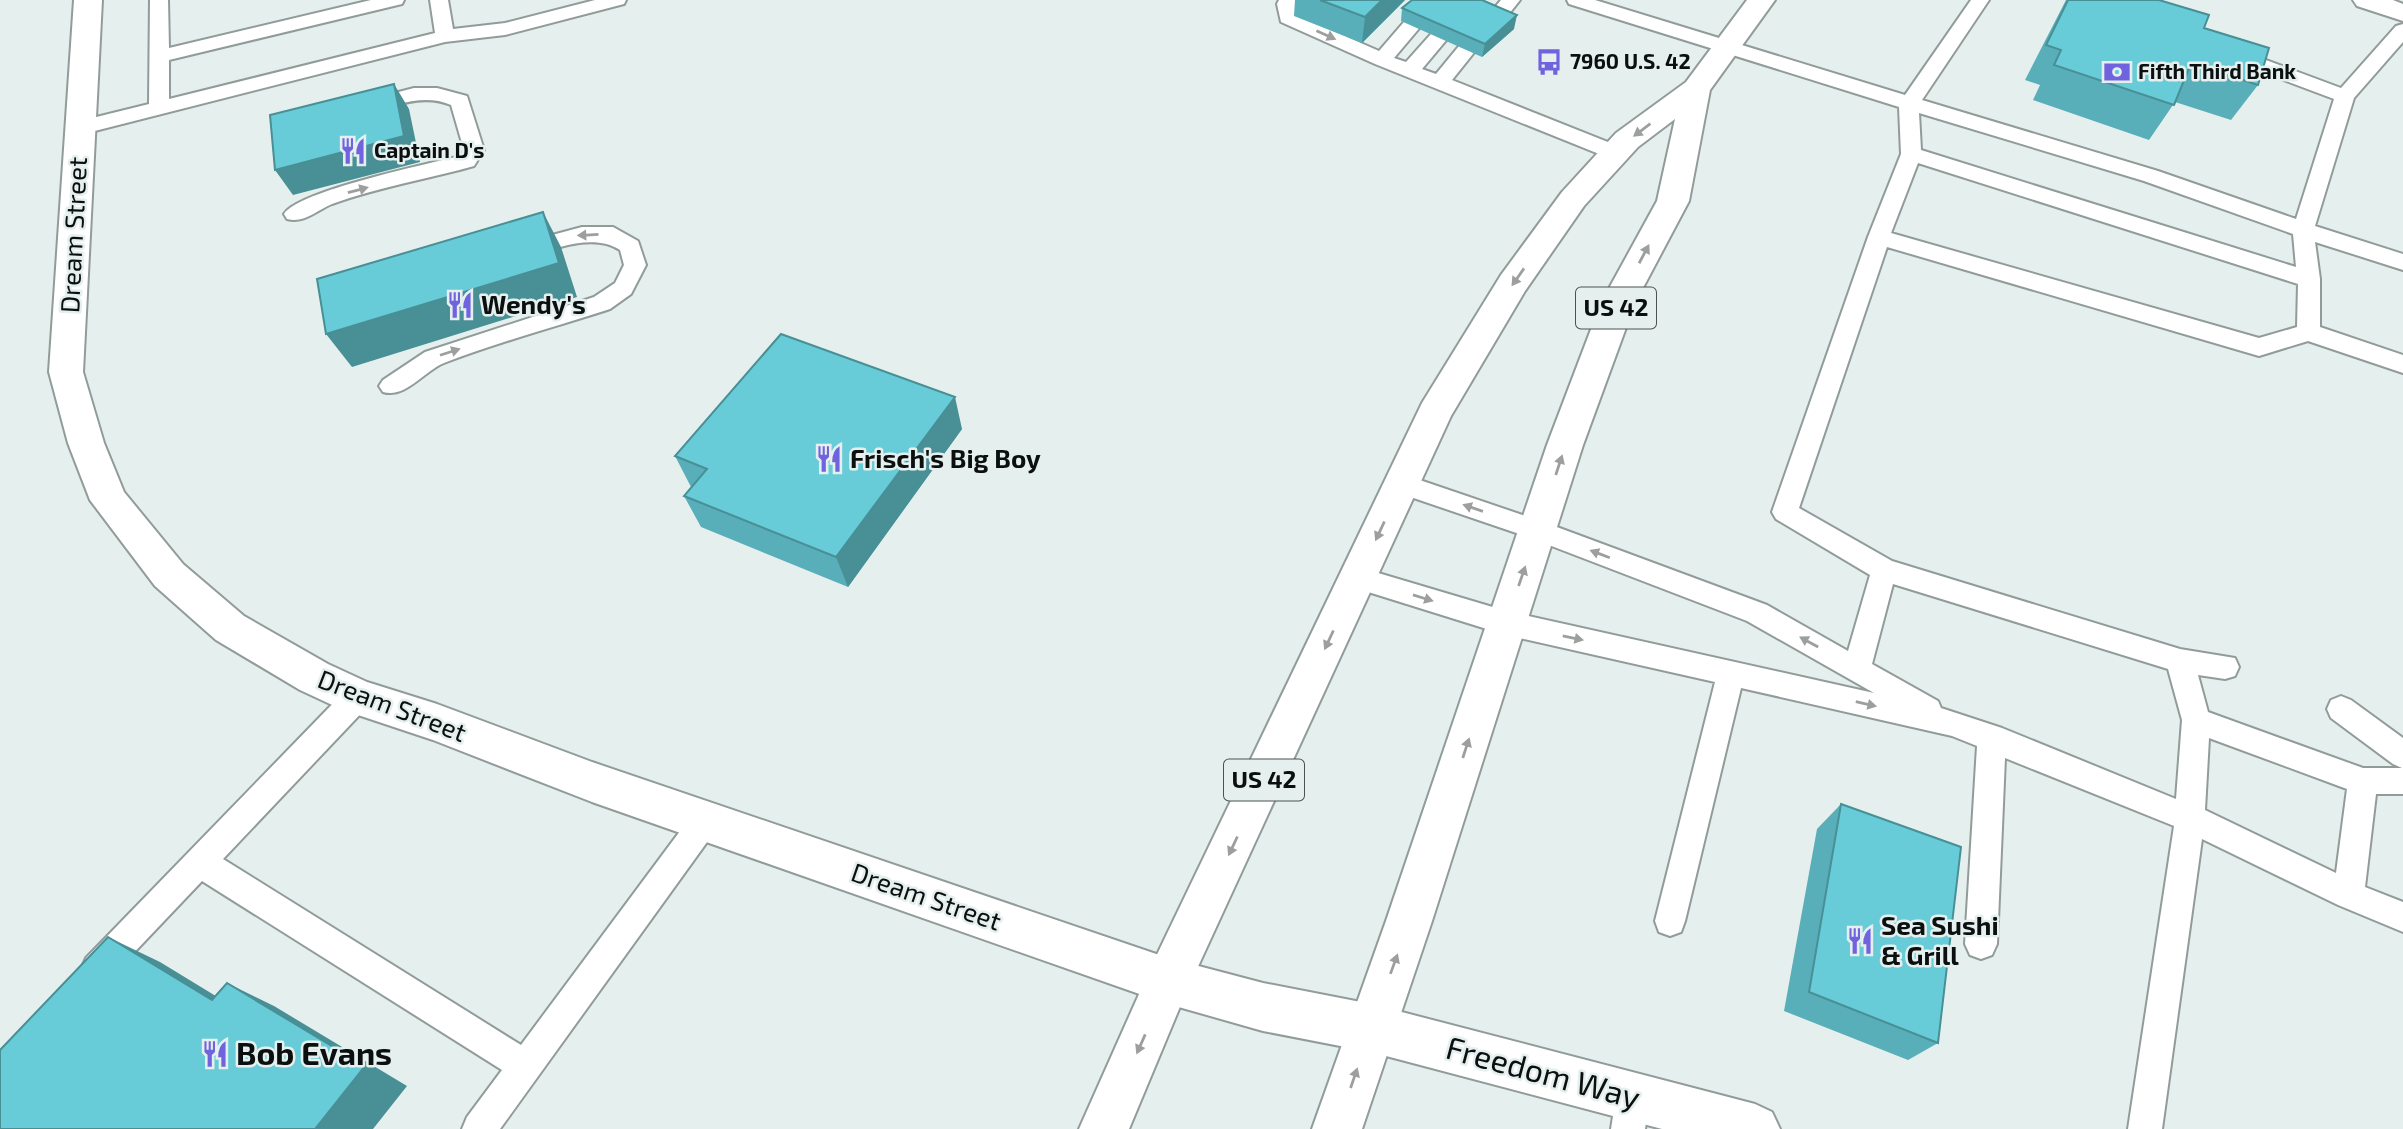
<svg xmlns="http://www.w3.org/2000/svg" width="2403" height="1129" font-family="'Exo 2',sans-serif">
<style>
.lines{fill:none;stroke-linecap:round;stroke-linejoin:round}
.lane-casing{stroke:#919c9a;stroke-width:4}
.street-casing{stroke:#919c9a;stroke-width:4}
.secondary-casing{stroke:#919c9a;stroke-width:4}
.primary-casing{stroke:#919c9a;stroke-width:4}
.lane{fill:#fff;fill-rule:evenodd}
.street{fill:#fff;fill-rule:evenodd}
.secondary{fill:#fff;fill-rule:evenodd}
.primary{fill:#fff;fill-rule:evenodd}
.wall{fill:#59afb9}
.shaded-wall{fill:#488f96}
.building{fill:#67ccd7;stroke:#488f96;stroke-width:2}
.oneway{fill:#9d9f9f}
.labels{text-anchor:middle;stroke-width:5;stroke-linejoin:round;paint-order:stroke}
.far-poi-label{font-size:21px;font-weight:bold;fill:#0b0f0f;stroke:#e5f0ee;text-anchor:start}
.shield{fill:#e5f0ee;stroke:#4c5252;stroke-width:2}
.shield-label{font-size:24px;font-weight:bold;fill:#0b0f0f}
.street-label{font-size:26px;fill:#0b0f0f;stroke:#e5f0ee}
.poi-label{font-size:26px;font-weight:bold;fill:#0b0f0f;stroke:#e5f0ee;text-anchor:start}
.near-poi-label{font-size:32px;font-weight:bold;fill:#0b0f0f;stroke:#e5f0ee;text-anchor:start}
.near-street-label{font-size:32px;fill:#0b0f0f;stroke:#e5f0ee}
</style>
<rect width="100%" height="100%" fill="#e5f0ee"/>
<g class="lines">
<defs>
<path id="lane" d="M 150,0 L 168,0 L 169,48 L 371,0 L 404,0 L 402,4 L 169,60 L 169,99 L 435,33 L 430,0 L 448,0 L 453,29 L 505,23 L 595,0 L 626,0 L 624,4 L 505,35 L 445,42 L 79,135 L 72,133 L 69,128 L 72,123 L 149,104 Z
M 1279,0 L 1300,0 L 1296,6 L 1297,15 L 1379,51 L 1404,22 L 1418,22 L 1421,26 L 1394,58 L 1406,62 L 1431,34 L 1445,34 L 1448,38 L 1422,69 L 1436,74 L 1459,46 L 1473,46 L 1476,50 L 1452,80 L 1623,148 L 1626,153 L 1623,158 L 1609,158 L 1375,64 L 1281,22 L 1277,4 Z
M 1501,0 L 1520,0 L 1501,24 L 1487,24 L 1484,20 Z
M 1567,0 L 1595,0 L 1905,95 L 1971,0 L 1989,0 L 1922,100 L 2158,171 L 2296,219 L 2334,99 L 2225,58 L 2222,54 L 2225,50 L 2239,50 L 2341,88 L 2396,26 L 2403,24 L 2403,42 L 2354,98 L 2315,226 L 2403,254 L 2403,270 L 2315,242 L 2320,279 L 2320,327 L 2403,355 L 2403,373 L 2308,341 L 2259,356 L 1887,247 L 1799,508 L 1892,561 L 2180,649 L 2235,658 L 2239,667 L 2235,676 L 2225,679 L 2198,675 L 2208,712 L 2363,768 L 2402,768 L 2393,764 L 2331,718 L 2327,709 L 2331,700 L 2341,696 L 2351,700 L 2403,738 L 2403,794 L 2376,794 L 2365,887 L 2403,902 L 2403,932 L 2338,905 L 2202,839 L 2162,1129 L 2128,1129 L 2174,826 L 2005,758 L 1997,944 L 1992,955 L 1981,959 L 1970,955 L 1965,944 L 1977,746 L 1952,736 L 1741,688 L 1685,921 L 1681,932 L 1670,936 L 1659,932 L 1655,921 L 1715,682 L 1506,635 L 1349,586 L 1345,578 L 1349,570 L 1358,567 L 1506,611 L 1874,693 L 1747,621 L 1528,537 L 1393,491 L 1389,484 L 1393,477 L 1402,474 L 1546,523 L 1767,605 L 1848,651 L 1870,575 L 1776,519 L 1772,512 L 1868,237 L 1901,154 L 1899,107 L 1569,4 ZM 1919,113 L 2144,181 L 2293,234 L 2296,267 L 1921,150 ZM 1918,163 L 2298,284 L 2297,327 L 2259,338 L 1891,233 ZM 1893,584 L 2168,669 L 2182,720 L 2176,799 L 2002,728 L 1941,708 L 1938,701 L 1872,664 ZM 2209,738 L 2347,789 L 2336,873 L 2205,810 Z
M 414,88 L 437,88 L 467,96 L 484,150 L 474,166 C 428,179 378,187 332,204 C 317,210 304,224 287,219 L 284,214 C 298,191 428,164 460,156 L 464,150 L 451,105 C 423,93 395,106 367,113 L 360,112 L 357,107 L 360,102 Z
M 582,227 L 613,227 L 638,241 L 646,265 L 631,294 L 610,309 C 555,327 498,342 444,363 C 424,371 405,399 383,392 L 379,386 L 383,380 L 425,352 L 594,297 L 615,283 L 624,265 L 620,250 C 592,232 553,250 523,258 L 515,255 L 512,250 L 515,245 Z
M 358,685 L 368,688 L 372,697 L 368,706 L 223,859 L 521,1045 L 695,811 L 705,807 L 715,811 L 720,821 L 715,831 L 500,1129 L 462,1129 L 467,1117 L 502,1070 L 202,881 L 108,980 L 97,985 L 86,980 L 81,969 L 86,958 L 348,688 Z
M 1633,1080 L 1645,1085 L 1650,1097 L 1645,1129 L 1611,1129 L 1616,1097 L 1621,1085 Z"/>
<path id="street" d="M 74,0 L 102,0 L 83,372 L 104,443 L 124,492 L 183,564 L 244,616 L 328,664 L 367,682 L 437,704 L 592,762 L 1168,958 L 1263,983 L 1371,1004 L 1755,1104 L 1772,1112 L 1780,1129 L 1662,1129 L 1371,1052 L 1263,1031 L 1168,1004 L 592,802 L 433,740 L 343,710 L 300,690 L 216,640 L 155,586 L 90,500 L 68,443 L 49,372 Z"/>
<path id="secondary" d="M 2353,0 L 2393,0 L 2403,4 L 2403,21 L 2357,6 Z"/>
<path id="primary" d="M 1747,0 L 1775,0 L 1710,90 L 1689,201 L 1635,303 L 1583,445 L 1432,921 L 1362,1129 L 1312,1129 L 1386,921 L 1547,445 L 1601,303 L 1657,201 L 1675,119 L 1638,147 L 1584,206 L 1525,291 L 1451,416 L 1184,997 L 1129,1129 L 1079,1129 L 1152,965 L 1422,403 L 1501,275 L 1562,192 L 1616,133 L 1686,82 Z"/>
</defs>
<use href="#lane" class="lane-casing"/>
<use href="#street" class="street-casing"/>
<use href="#secondary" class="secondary-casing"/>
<use href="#primary" class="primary-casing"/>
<use href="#lane" class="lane"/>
<use href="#street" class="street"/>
<use href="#secondary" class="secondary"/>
<use href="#primary" class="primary"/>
</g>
<path class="wall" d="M 1295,0 L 1405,0 L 1362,43 L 1294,16 Z
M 2066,0 L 2159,0 L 2204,28 L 2258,85 L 2231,120 L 2175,102 L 2149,140 L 2033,100 L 2040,85 L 2025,80 Z
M 1402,8 L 1514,29 L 1482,57 L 1401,21 Z
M 962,429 L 848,587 L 701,527 L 684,496 L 691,487 L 675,456 Z
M 1841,804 L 1938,1043 L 1908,1060 L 1784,1011 L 1817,829 Z"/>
<path class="shaded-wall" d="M 1382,0 L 1405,0 L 1362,43 L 1365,17 Z
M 1517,15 L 1514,29 L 1482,57 L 1485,44 Z
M 394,84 L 409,109 L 420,162 L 293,195 L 275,170 Z
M 543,212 L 561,247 L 577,297 L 352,367 L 326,334 Z
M 955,397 L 962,429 L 848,587 L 836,557 Z
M 108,937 L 160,962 L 260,1023 L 212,1000 Z
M 227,983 L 274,1006 L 407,1086 L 373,1129 L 315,1129 Z"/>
<path class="building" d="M 1320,0 L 1382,0 L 1365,17 Z
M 1412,0 L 1482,0 L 1517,15 L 1485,44 L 1402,8 Z
M 2068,0 L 2159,0 L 2209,15 L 2204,28 L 2269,48 L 2258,85 L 2191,63 L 2174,105 L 2054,65 L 2061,50 L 2046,45 Z
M 394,84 L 404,136 L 275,170 L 270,115 Z
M 543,212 L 559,263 L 326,334 L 317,279 Z
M 781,334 L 955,397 L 836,557 L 684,496 L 707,469 L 675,456 Z
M 1841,804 L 1961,847 L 1938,1043 L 1809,992 Z
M 108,937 L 212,1000 L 227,983 L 365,1066 L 315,1129 L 0,1129 L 0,1050 Z"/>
<defs><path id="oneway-solid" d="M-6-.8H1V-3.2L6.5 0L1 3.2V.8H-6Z" transform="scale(1.75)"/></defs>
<g class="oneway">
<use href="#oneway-solid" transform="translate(1326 35) rotate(24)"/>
<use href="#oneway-solid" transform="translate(1642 130) rotate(143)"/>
<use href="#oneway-solid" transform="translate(358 190) rotate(-15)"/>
<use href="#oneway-solid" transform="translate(588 235) rotate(177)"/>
<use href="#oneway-solid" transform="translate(1644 254) rotate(-62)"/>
<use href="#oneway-solid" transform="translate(1518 277) rotate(125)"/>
<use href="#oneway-solid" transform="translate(450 352) rotate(-18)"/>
<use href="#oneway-solid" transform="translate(1559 465) rotate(-72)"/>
<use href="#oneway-solid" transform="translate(1473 508) rotate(-161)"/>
<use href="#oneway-solid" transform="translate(1380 531) rotate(115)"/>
<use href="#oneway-solid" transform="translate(1600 554) rotate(-159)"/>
<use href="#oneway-solid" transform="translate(1522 576) rotate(-71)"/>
<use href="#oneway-solid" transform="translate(1423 598) rotate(17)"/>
<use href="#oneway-solid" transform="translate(1573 638) rotate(12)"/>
<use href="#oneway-solid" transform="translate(1329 640) rotate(115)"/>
<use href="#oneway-solid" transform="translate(1809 642) rotate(-151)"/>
<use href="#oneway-solid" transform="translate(1866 704) rotate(13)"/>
<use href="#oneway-solid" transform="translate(1466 748) rotate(-72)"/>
<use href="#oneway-solid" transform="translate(1233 846) rotate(115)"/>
<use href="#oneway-solid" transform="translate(1394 964) rotate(-70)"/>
<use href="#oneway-solid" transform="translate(1141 1044) rotate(114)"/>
<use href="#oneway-solid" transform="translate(1354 1078) rotate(-71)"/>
</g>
<defs>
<symbol id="bus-bare" viewBox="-9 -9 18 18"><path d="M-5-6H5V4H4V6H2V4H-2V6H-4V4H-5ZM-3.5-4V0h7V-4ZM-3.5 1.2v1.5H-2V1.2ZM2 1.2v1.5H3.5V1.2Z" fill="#7064de" stroke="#e5f0ee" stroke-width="2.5" paint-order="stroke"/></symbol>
<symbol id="bank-bare" viewBox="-9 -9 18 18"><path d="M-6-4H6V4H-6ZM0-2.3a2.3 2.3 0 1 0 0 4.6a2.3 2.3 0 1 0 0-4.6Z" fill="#7064de" stroke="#e5f0ee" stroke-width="2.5" paint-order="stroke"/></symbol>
<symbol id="restaurant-bare" viewBox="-9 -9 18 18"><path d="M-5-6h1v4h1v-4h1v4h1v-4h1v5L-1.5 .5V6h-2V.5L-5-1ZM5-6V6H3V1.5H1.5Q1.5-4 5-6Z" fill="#7064de" stroke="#e5f0ee" stroke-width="2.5" paint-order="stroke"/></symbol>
</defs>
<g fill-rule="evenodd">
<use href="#bus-bare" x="1530" y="43" width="38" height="38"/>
<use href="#bank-bare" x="2098" y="53" width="38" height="38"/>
<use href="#restaurant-bare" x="334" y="132" width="38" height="38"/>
<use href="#restaurant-bare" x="441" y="286" width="38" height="38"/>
<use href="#restaurant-bare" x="810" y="440" width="38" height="38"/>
<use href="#restaurant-bare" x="1841" y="922" width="38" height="38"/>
<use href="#restaurant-bare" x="196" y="1035" width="38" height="38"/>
</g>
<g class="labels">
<g class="far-poi-label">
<text x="1570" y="69">7960 U.S. 42</text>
<text x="2138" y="79">Fifth Third Bank</text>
<text x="374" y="158">Captain D's</text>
</g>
<g class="shield">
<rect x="1576" y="287.5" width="80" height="41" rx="5"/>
<rect x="1224" y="759.5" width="80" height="41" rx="5"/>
</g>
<g class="shield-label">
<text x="1616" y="316">US 42</text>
<text x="1264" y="788">US 42</text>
</g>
<g class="street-label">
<text transform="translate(74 235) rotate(-87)" y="9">Dream Street</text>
<text transform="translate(392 706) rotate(21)" y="9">Dream Street</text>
<text transform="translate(926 897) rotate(19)" y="9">Dream Street</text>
</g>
<g class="poi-label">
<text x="481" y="314">Wendy's</text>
<text x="850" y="468">Frisch's Big Boy</text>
<text x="1881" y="935">Sea Sushi<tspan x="1881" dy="30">&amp; Grill</tspan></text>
</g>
<g class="near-poi-label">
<text x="236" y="1065">Bob Evans</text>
</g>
<g class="near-street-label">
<text transform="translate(1543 1073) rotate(15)" y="11">Freedom Way</text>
</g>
</g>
</svg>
